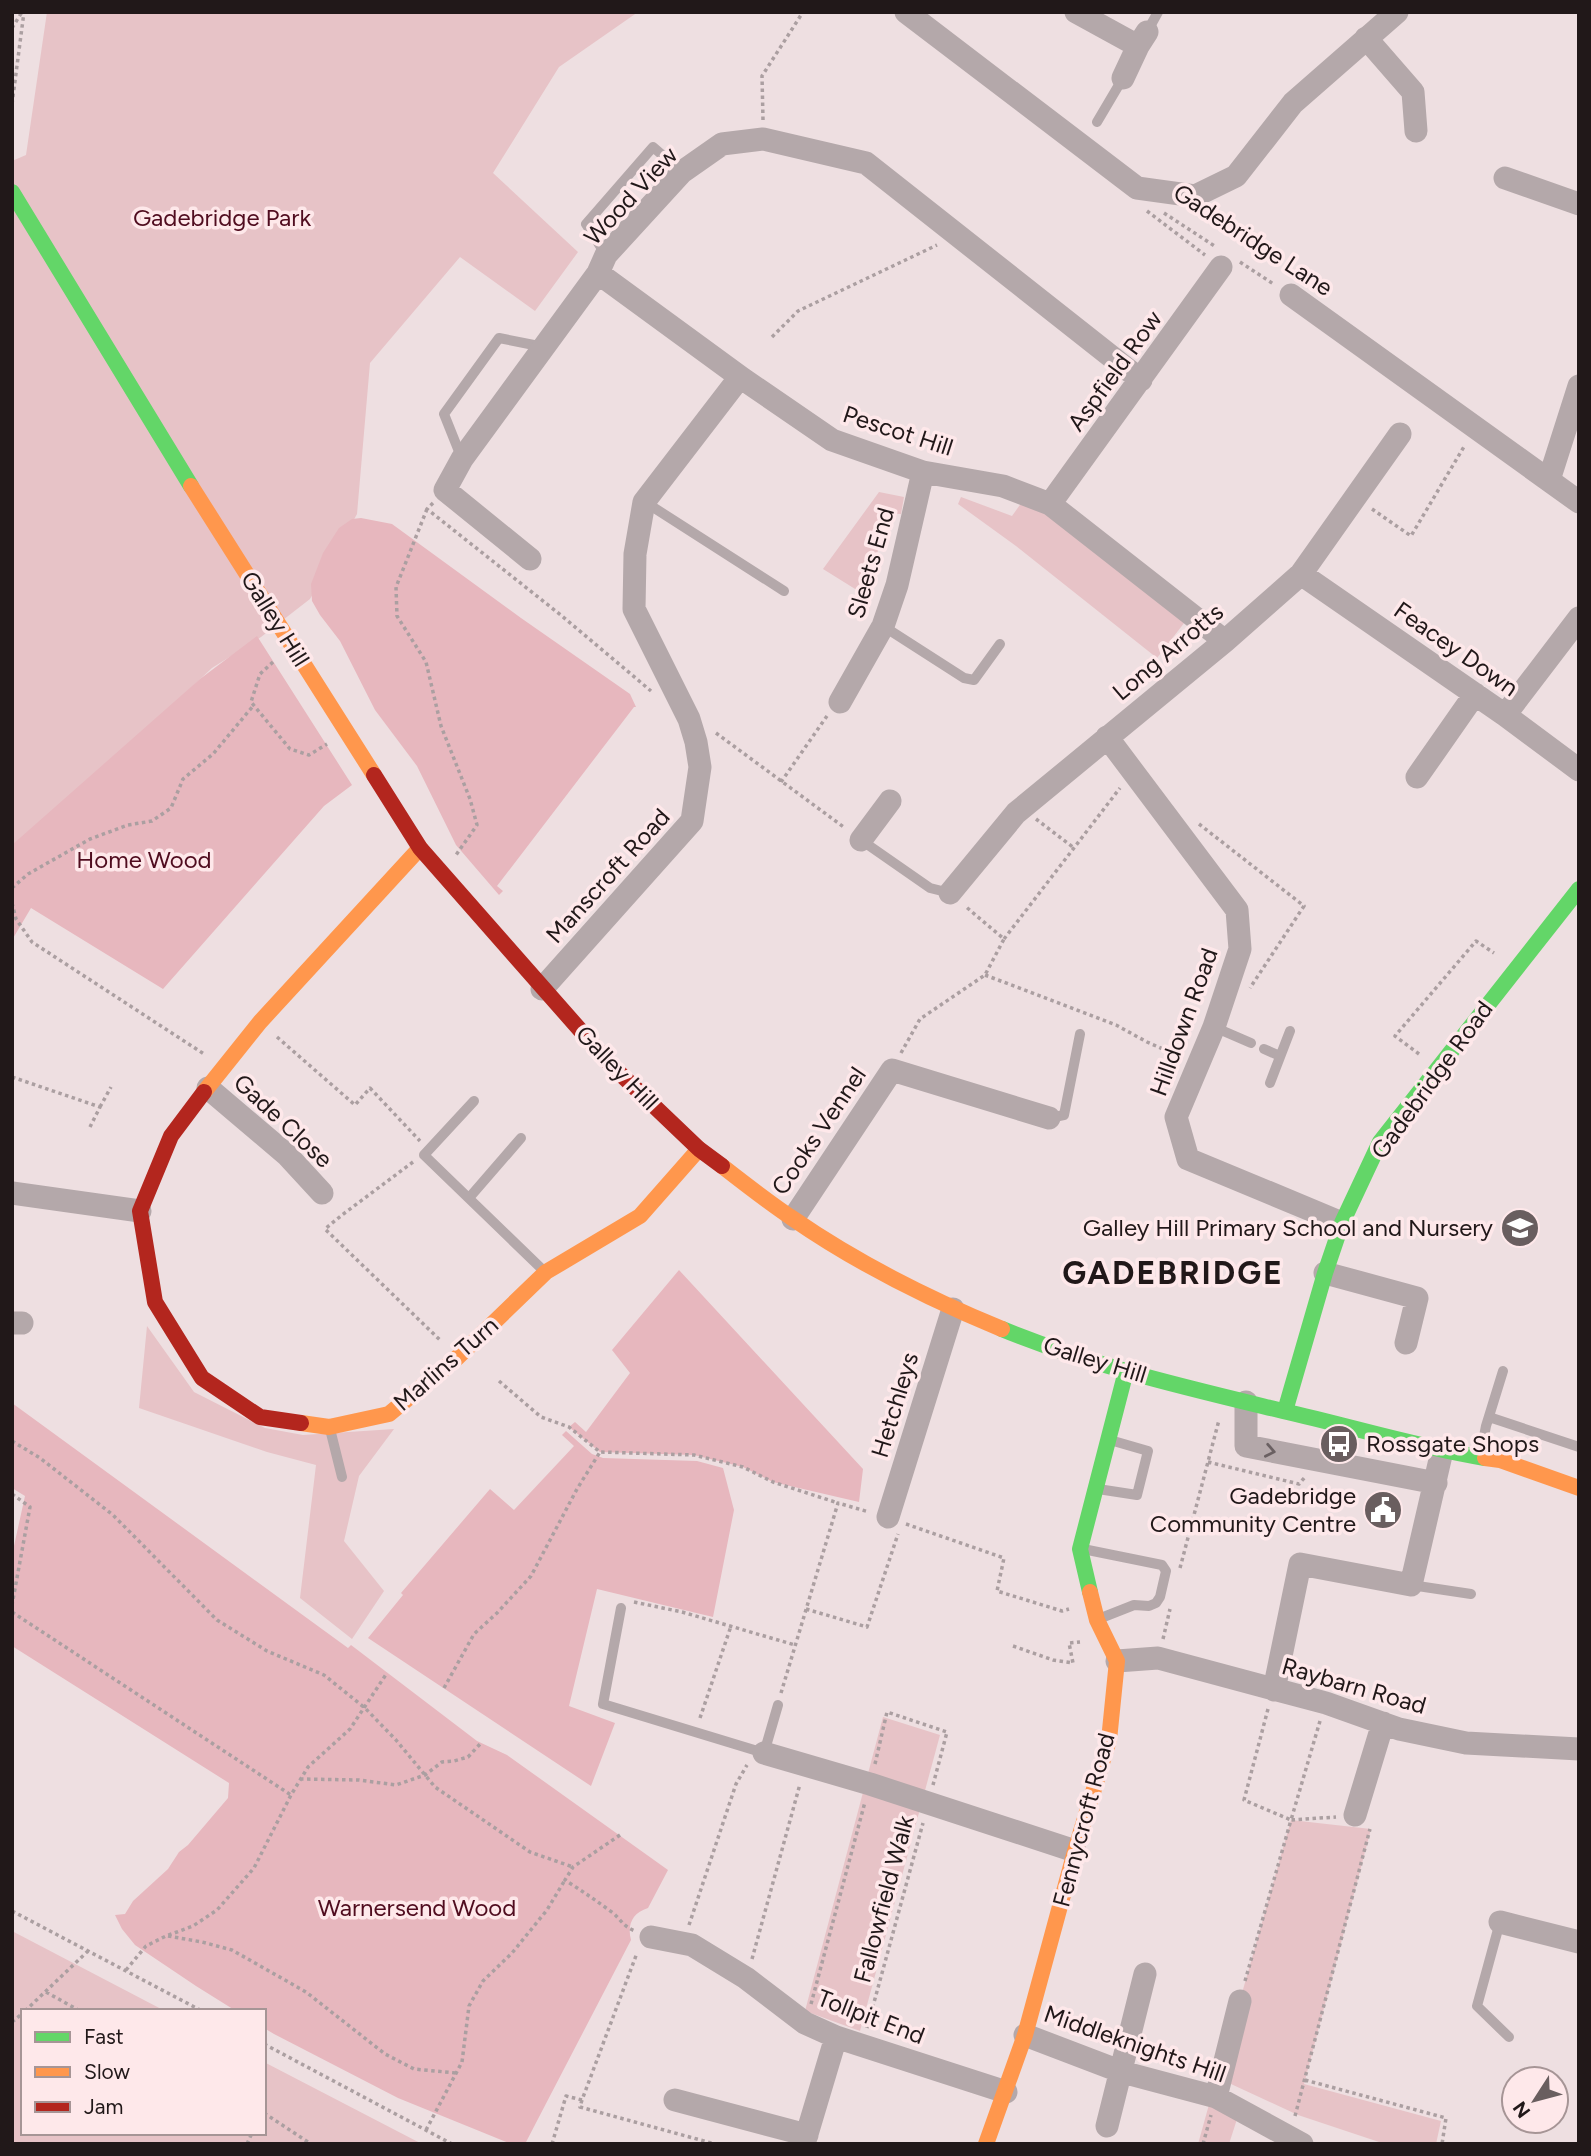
<svg xmlns="http://www.w3.org/2000/svg" width="1591" height="2156" font-family="Figtree,sans-serif">
<style>
.green{fill:#e7c3c7}
.forest{fill:#e7b7be}
.lines{fill:none;stroke-linecap:round;stroke-linejoin:round}
.path{stroke:#ab9fa1;stroke-width:3.5;stroke-dasharray:3.5 3.5;stroke-linecap:butt}
.lane{stroke:#b4a8aa;stroke-width:10}
.street{stroke:#b4a8aa;stroke-width:23}
.fast{stroke:#63d668;stroke-width:16}
.slow{stroke:#ff974d;stroke-width:16}
.jam{stroke:#b3261e;stroke-width:16}
.oneway{stroke:#6a6062}
.labels{text-anchor:middle;stroke-width:7;stroke-linejoin:round;paint-order:stroke}
.street-label{font-size:24px;fill:#211819;stroke:#fee8ea}
.park-label{font-size:24px;fill:#500c1f;stroke:#fee8ea}
.poi-label{font-size:24px;fill:#211819;stroke:#fee8ea;text-anchor:end}
.district-label{font-size:32px;font-weight:bold;letter-spacing:2px;fill:#211819;stroke:#fee8ea}
</style>
<rect width="100%" height="100%" fill="#eedfe1"/>
<path class="green" d="M 47,12 L 638,12 L 559,67 L 493,173 L 578,252 L 535,311 L 460,257 L 370,363 L 357,514 L 310,599 L 261,637 L 212,668 L 12,855 L 12,161 L 26,155 Z
M 879,492 L 904,497 L 901,514 L 886,513 L 868,597 L 823,569 Z
M 961,497 L 1012,516 L 1022,502 L 1068,525 L 1188,618 L 1157,658 L 1016,546 L 958,504 Z
M 147,1326 L 194,1392 L 265,1428 L 303,1435 L 394,1429 L 359,1476 L 344,1541 L 384,1591 L 352,1639 L 300,1598 L 316,1465 L 267,1452 L 139,1408 Z
M 883,1717 L 940,1735 L 860,2031 L 805,2011 Z
M 1291,1820 L 1371,1829 L 1304,2084 L 1441,2121 L 1436,2144 L 1385,2144 L 1298,2115 L 1218,2078 Z
M 12,1931 L 165,2011 L 23,2011 L 23,2133 L 264,2133 L 264,2062 L 422,2144 L 12,2144 Z
M 1210,2101 L 1238,2116 L 1229,2144 L 1198,2144 Z"/>
<path class="forest" d="M 361,518 L 392,524 L 521,618 L 630,694 L 636,707 L 634,707 L 497,886 L 503,891 L 499,895 L 456,845 L 417,766 L 375,710 L 340,641 L 320,615 L 312,601 L 311,584 L 323,553 L 339,528 L 352,519 Z
M 257,636 L 352,785 L 324,806 L 163,989 L 31,908 L 12,940 L 12,845 L 200,679 Z
M 679,1270 L 863,1469 L 859,1502 L 773,1482 L 743,1467 L 694,1455 L 600,1452 L 569,1427 L 575,1422 L 586,1432 L 630,1373 L 612,1350 Z
M 12,1403 L 348,1648 L 351,1645 L 477,1741 L 507,1755 L 668,1870 L 648,1908 C 632,1913 627,1925 631,1940 L 525,2144 L 511,2144 L 398,2098 L 274,2034 L 264,2028 L 264,2011 L 236,2011 L 196,1986 L 135,1945 L 122,1929 L 115,1915 L 125,1914 L 133,1901 L 168,1869 L 179,1852 L 188,1845 L 228,1798 L 229,1783 L 12,1646 L 12,1555 L 25,1496 L 12,1488 Z
M 566,1431 L 592,1454 L 603,1458 L 697,1461 L 723,1468 L 734,1510 L 713,1617 L 597,1589 L 569,1706 L 615,1723 L 591,1786 L 368,1638 L 403,1595 L 401,1593 L 490,1489 L 514,1510 L 574,1446 L 562,1435 Z"/>
<g class="lines">
<path class="path" d="M 12,28 L 22,12
M 12,104 L 24,12
M 763,120 L 762,76 L 803,12
M 1147,211 L 1205,255
M 1164,213 L 1216,247
M 1240,262 L 1275,285
M 772,337 L 798,311 L 937,245
M 433,503 L 427,509 L 562,616 L 651,691
M 427,509 L 396,587 L 397,616 L 426,662 L 441,726 L 470,799 L 477,825 L 456,855
M 1372,509 L 1411,536 L 1465,445
M 273,662 L 260,674 L 251,702 L 290,749 L 309,755 L 327,744
M 716,733 L 845,828
M 781,782 L 827,716
M 1036,819 L 1074,848
M 1199,824 L 1304,906 L 1250,988
M 12,888 L 28,874 L 90,839 L 128,825 L 152,821 L 171,808 L 183,779 L 213,754 L 253,706
M 12,903 L 16,919 L 32,942 L 204,1054
M 1004,939 L 1120,788
M 985,975 L 1116,1025 L 1147,1042 L 1181,1057
M 277,1037 L 355,1105 L 370,1088 L 420,1141
M 901,1053 L 920,1019 L 985,975 L 1004,939 L 965,906
M 1419,1054 L 1395,1036 L 1476,941 L 1494,953
M 12,1077 L 100,1107 L 90,1127
M 100,1107 L 111,1087
M 413,1162 L 342,1215 L 325,1229 L 441,1341
M 499,1381 L 541,1417 L 569,1427 L 600,1452 L 694,1455 L 743,1467 L 773,1482 L 838,1503
M 12,1441 L 40,1458 L 113,1515 L 217,1620 L 267,1651 L 324,1675 L 365,1708 L 396,1740 L 435,1787 L 530,1852 L 573,1867
M 1208,1462 L 1299,1484 L 1305,1477
M 12,1494 L 30,1507 L 12,1605
M 906,1524 L 1004,1558 L 997,1591 L 1062,1611 L 1069,1609
M 1180,1568 L 1219,1420
M 634,1602 L 682,1612 L 795,1645
M 806,1609 L 867,1627 L 898,1534
M 12,1612 L 291,1795
M 1163,1639 L 1170,1609
M 1013,1646 L 1053,1660 L 1073,1663 L 1069,1643 L 1080,1642
M 444,1688 L 474,1634 L 497,1613 L 531,1576 L 577,1489 L 600,1452
M 781,1693 L 838,1503 L 869,1512
M 1268,1709 L 1244,1800 L 1291,1820 L 1320,1721
M 700,1718 L 731,1626
M 875,1764 L 887,1712 L 947,1732 L 933,1785
M 300,1779 L 359,1780 L 396,1785 L 425,1775 L 442,1762 L 454,1761 L 468,1757 L 481,1743
M 620,1835 L 573,1867 L 565,1880 C 582,1891 597,1901 613,1913 C 621,1920 624,1927 635,1931
M 12,1911 L 202,2011
M 689,1925 L 736,1784 L 747,1765
M 168,1936 L 202,1942 L 232,1950 L 306,1992 L 385,2054 L 414,2069 L 456,2073
M 752,1959 L 800,1784
M 126,1970 L 146,1946 L 166,1936 L 193,1926 L 217,1910 L 254,1868 L 291,1795 L 308,1767 L 350,1729 L 387,1673
M 1245,1981 L 1291,1820 L 1336,1817
M 46,1992 L 80,2011
M 811,2004 L 865,1802
M 25,2011 L 88,1951
M 12,2022 L 23,2013
M 867,2028 L 923,1823
M 264,2044 L 452,2144
M 1305,2080 L 1446,2118 L 1442,2144
M 582,2100 L 580,2107 L 715,2144
M 264,2113 L 311,2144
M 1295,2116 L 1370,1829
M 426,2130 L 462,2062 L 469,2006 L 483,1981 L 512,1953 L 547,1910 L 565,1880
M 247,2144 L 252,2133
M 552,2144 L 566,2096 L 582,2100 L 637,1953
M 1203,2144 L 1211,2115"/>
<path class="lane" d="M 1147,32 L 1158,12
M 1097,122 L 1123,78
M 606,255 L 586,224 L 653,147 L 682,172
M 462,459 L 444,414 L 499,338 L 544,347
M 645,502 L 784,591
M 883,626 L 964,678 L 974,680 L 1000,644
M 861,840 L 930,888 L 950,893
M 1214,1027 L 1251,1043
M 1264,1049 L 1280,1056
M 1270,1083 L 1290,1031
M 474,1101 L 424,1155 L 544,1271
M 1049,1118 L 1064,1115 L 1080,1034
M 469,1198 L 521,1138
M 1489,1417 L 1579,1447
M 330,1429 L 342,1477
M 1481,1452 L 1486,1426 L 1503,1371
M 1098,1489 L 1137,1495 L 1148,1451 L 1110,1440
M 1083,1549 L 1162,1565 L 1166,1571 L 1160,1597 L 1156,1603 L 1149,1606 L 1134,1605 L 1101,1618
M 1411,1585 L 1471,1594
M 621,1608 L 603,1704 L 764,1753 L 778,1705
M 1500,1922 L 1477,2006 L 1509,2037"/>
<path class="street" d="M 906,12 L 1137,188 L 1195,196 L 1236,176 L 1293,103 L 1397,12
M 1076,12 L 1138,46
M 1366,38 L 1413,92 L 1416,131
M 1123,78 L 1138,46 L 1147,32
M 1505,178 L 1579,204
M 598,273 L 743,379 L 832,440 L 923,472 L 1003,486 L 1050,504 L 1225,641
M 1291,295 L 1579,502
M 1549,480 L 1579,386
M 1050,504 L 1221,267
M 530,559 L 445,490 L 462,459 L 598,273 L 606,255 L 682,172 L 722,144 L 763,139 L 866,163 L 1141,380
M 1301,574 L 1505,715 L 1579,770
M 840,702 L 883,626 L 897,585 L 923,472
M 1505,715 L 1579,618
M 1107,737 L 1237,910 L 1240,949 L 1214,1027 L 1176,1117 L 1188,1159 L 1342,1223
M 1417,777 L 1475,694
M 861,840 L 890,801
M 950,893 L 1016,813 L 1225,641 L 1301,574 L 1400,434
M 542,989 L 692,821 L 700,767 L 696,742 L 689,719 L 634,609 L 635,554 L 644,502 L 740,377
M 208,1088 L 287,1155 L 322,1193
M 12,1193 L 140,1211
M 793,1219 L 892,1070 L 1049,1118
M 1325,1273 L 1417,1298 L 1406,1343
M 12,1323 L 22,1323
M 1246,1402 L 1246,1446 L 1436,1483
M 888,1517 L 953,1309
M 1117,1661 L 1158,1658 L 1326,1703 L 1399,1729 L 1466,1743 L 1579,1749
M 1274,1690 L 1300,1564 L 1411,1585 L 1442,1451
M 764,1753 L 870,1784 L 1075,1851
M 1355,1815 L 1383,1723
M 1500,1922 L 1579,1942
M 651,1937 L 692,1945 L 746,1978 L 805,2023 L 836,2037 L 1006,2092
M 1025,2035 L 1122,2072 L 1216,2097 L 1302,2144
M 1216,2097 L 1240,2001
M 675,2100 L 807,2135
M 1107,2126 L 1145,1974
M 804,2144 L 836,2037"/>
<path class="fast" d="M 12,192 L 191,486
M 1002,1329 C 1092,1366 1188,1388 1283,1411 C 1350,1426 1417,1447 1485,1458
M 1285,1411 L 1325,1273 L 1342,1223 L 1380,1142 L 1579,889
M 1090,1592 L 1080,1549 L 1126,1371"/>
<path class="slow" d="M 191,486 L 374,775
M 204,1092 L 260,1022 L 420,848
M 722,1166 C 745,1184 768,1202 792,1218 C 857,1263 929,1299 1002,1329
M 301,1423 L 329,1427 L 389,1414 L 458,1357 L 546,1272 L 640,1216 L 699,1149
M 1485,1458 L 1500,1460 L 1579,1488
M 986,2144 L 1025,2035 L 1075,1851 L 1109,1740 L 1117,1661 L 1097,1620 L 1090,1592"/>
<path class="jam" d="M 374,775 L 420,848 L 610,1064 L 699,1149 L 722,1166
M 204,1092 L 171,1136 L 140,1211 L 155,1302 L 202,1378 L 260,1417 L 301,1423"/>
</g>
<defs><path id="oneway-chevron" d="M-2-3.5L2.5 0L-2 3.5" fill="none" stroke-width="1.6" stroke-linecap="round" stroke-linejoin="round" transform="scale(1.75)"/></defs>
<use class="oneway" href="#oneway-chevron" transform="translate(1270 1451) rotate(11)"/>
<defs>
<symbol id="school-disc" viewBox="-11 -11 22 22"><circle r="9.5" fill="#695e5f" stroke="#fee8ea"/><path d="M0-5L7-2L0 1L-7-2ZM-4 1L0 2.5L4 1V4Q0 6-4 4Z" fill="#fff"/></symbol>
<symbol id="bus-disc" viewBox="-11 -11 22 22"><circle r="9.5" fill="#695e5f" stroke="#fee8ea"/><path d="M-5-6H5V4H4V6H2V4H-2V6H-4V4H-5ZM-3.5-4V0h7V-4ZM-3.5 1.2v1.5H-2V1.2ZM2 1.2v1.5H3.5V1.2Z" fill="#fff"/></symbol>
<symbol id="civic-disc" viewBox="-11 -11 22 22"><circle r="9.5" fill="#695e5f" stroke="#fee8ea"/><path d="M-.6-6.5H3V-4.5H.6V-3L4-1V1h2V6H-6V1h2V-1L-.6-3ZM-1.2 2.5V6h2.4V2.5Z" fill="#fff"/></symbol>
</defs>
<g fill-rule="evenodd">
<use href="#school-disc" x="1498" y="1206" width="44" height="44"/>
<use href="#bus-disc" x="1317" y="1422" width="44" height="44"/>
<use href="#civic-disc" x="1361" y="1488" width="44" height="44"/>
</g>
<g class="labels">
<g class="street-label">
<text transform="translate(631 196) rotate(-47)" y="8">Wood View</text>
<text transform="translate(1253 240) rotate(33)" y="8">Gadebridge Lane</text>
<text transform="translate(1115 371) rotate(-54)" y="8">Aspfield Row</text>
<text transform="translate(898 431) rotate(18)" y="8">Pescot Hill</text>
<text transform="translate(871 563) rotate(-74)" y="8">Sleets End</text>
<text transform="translate(275 619) rotate(58)" y="8">Galley Hill</text>
<text transform="translate(1456 649) rotate(35)" y="8">Feacey Down</text>
<text transform="translate(1168 652) rotate(-40)" y="8">Long Arrotts</text>
<text transform="translate(608 876) rotate(-48)" y="8">Manscroft Road</text>
<text transform="translate(1184 1022) rotate(-70)" y="8">Hilldown Road</text>
<text transform="translate(617 1068) rotate(46)" y="8">Galley Hill</text>
<text transform="translate(1432 1080) rotate(-54)" y="8">Gadebridge Road</text>
<text transform="translate(283 1121) rotate(43)" y="8">Gade Close</text>
<text transform="translate(819 1131) rotate(-56)" y="8">Cooks Vennel</text>
<text transform="translate(1095 1360) rotate(17)" y="8">Galley Hill</text>
<text transform="translate(446 1364) rotate(-41)" y="8">Marlins Turn</text>
<text transform="translate(895 1405) rotate(-73)" y="8">Hetchleys</text>
<text transform="translate(1354 1686) rotate(16)" y="8">Raybarn Road</text>
<text transform="translate(1084 1820) rotate(-75)" y="8">Fennycroft Road</text>
<text transform="translate(884 1899) rotate(-75)" y="8">Fallowfield Walk</text>
<text transform="translate(871 2017) rotate(21)" y="8">Tollpit End</text>
<text transform="translate(1135 2044) rotate(19)" y="8">Middleknights Hill</text>
</g>
<g class="park-label">
<text x="222" y="226">Gadebridge Park</text>
<text x="144" y="868">Home Wood</text>
<text x="417" y="1916">Warnersend Wood</text>
</g>
<g class="poi-label">
<text x="1493" y="1236">Galley Hill Primary School and Nursery</text>
<text x="1366" y="1452" text-anchor="start">Rossgate Shops</text>
<text x="1356" y="1504">Gadebridge<tspan x="1356" dy="28">Community Centre</tspan></text>
</g>
<g class="district-label">
<text x="1173" y="1284">GADEBRIDGE</text>
</g>
</g>
<rect width="1591" height="2156" fill="none" stroke="#211819" stroke-width="28"/>
<rect x="21" y="2009" width="245" height="126" fill="#fee8ea" stroke="#a69596" stroke-width="2"/>
<rect x="35" y="2032" width="35" height="10" fill="#63d668" stroke="#a69596" stroke-width="2"/>
<text x="84" y="2044" font-size="21" fill="#211819">Fast</text>
<rect x="35" y="2067" width="35" height="10" fill="#ff974d" stroke="#a69596" stroke-width="2"/>
<text x="84" y="2079" font-size="21" fill="#211819">Slow</text>
<rect x="35" y="2102" width="35" height="10" fill="#b3261e" stroke="#a69596" stroke-width="2"/>
<text x="84" y="2114" font-size="21" fill="#211819">Jam</text>
<g transform="translate(1535 2100) rotate(234)"><circle r="33" fill="#fee8ea" stroke="#a69596" stroke-width="2"/>
<path d="M0-5L12 26L0 18L-12 26Z" fill="#695e5f"/>
<text y="-10" font-size="19" font-weight="bold" text-anchor="middle" fill="#211819">N</text>
</g>
</svg>
